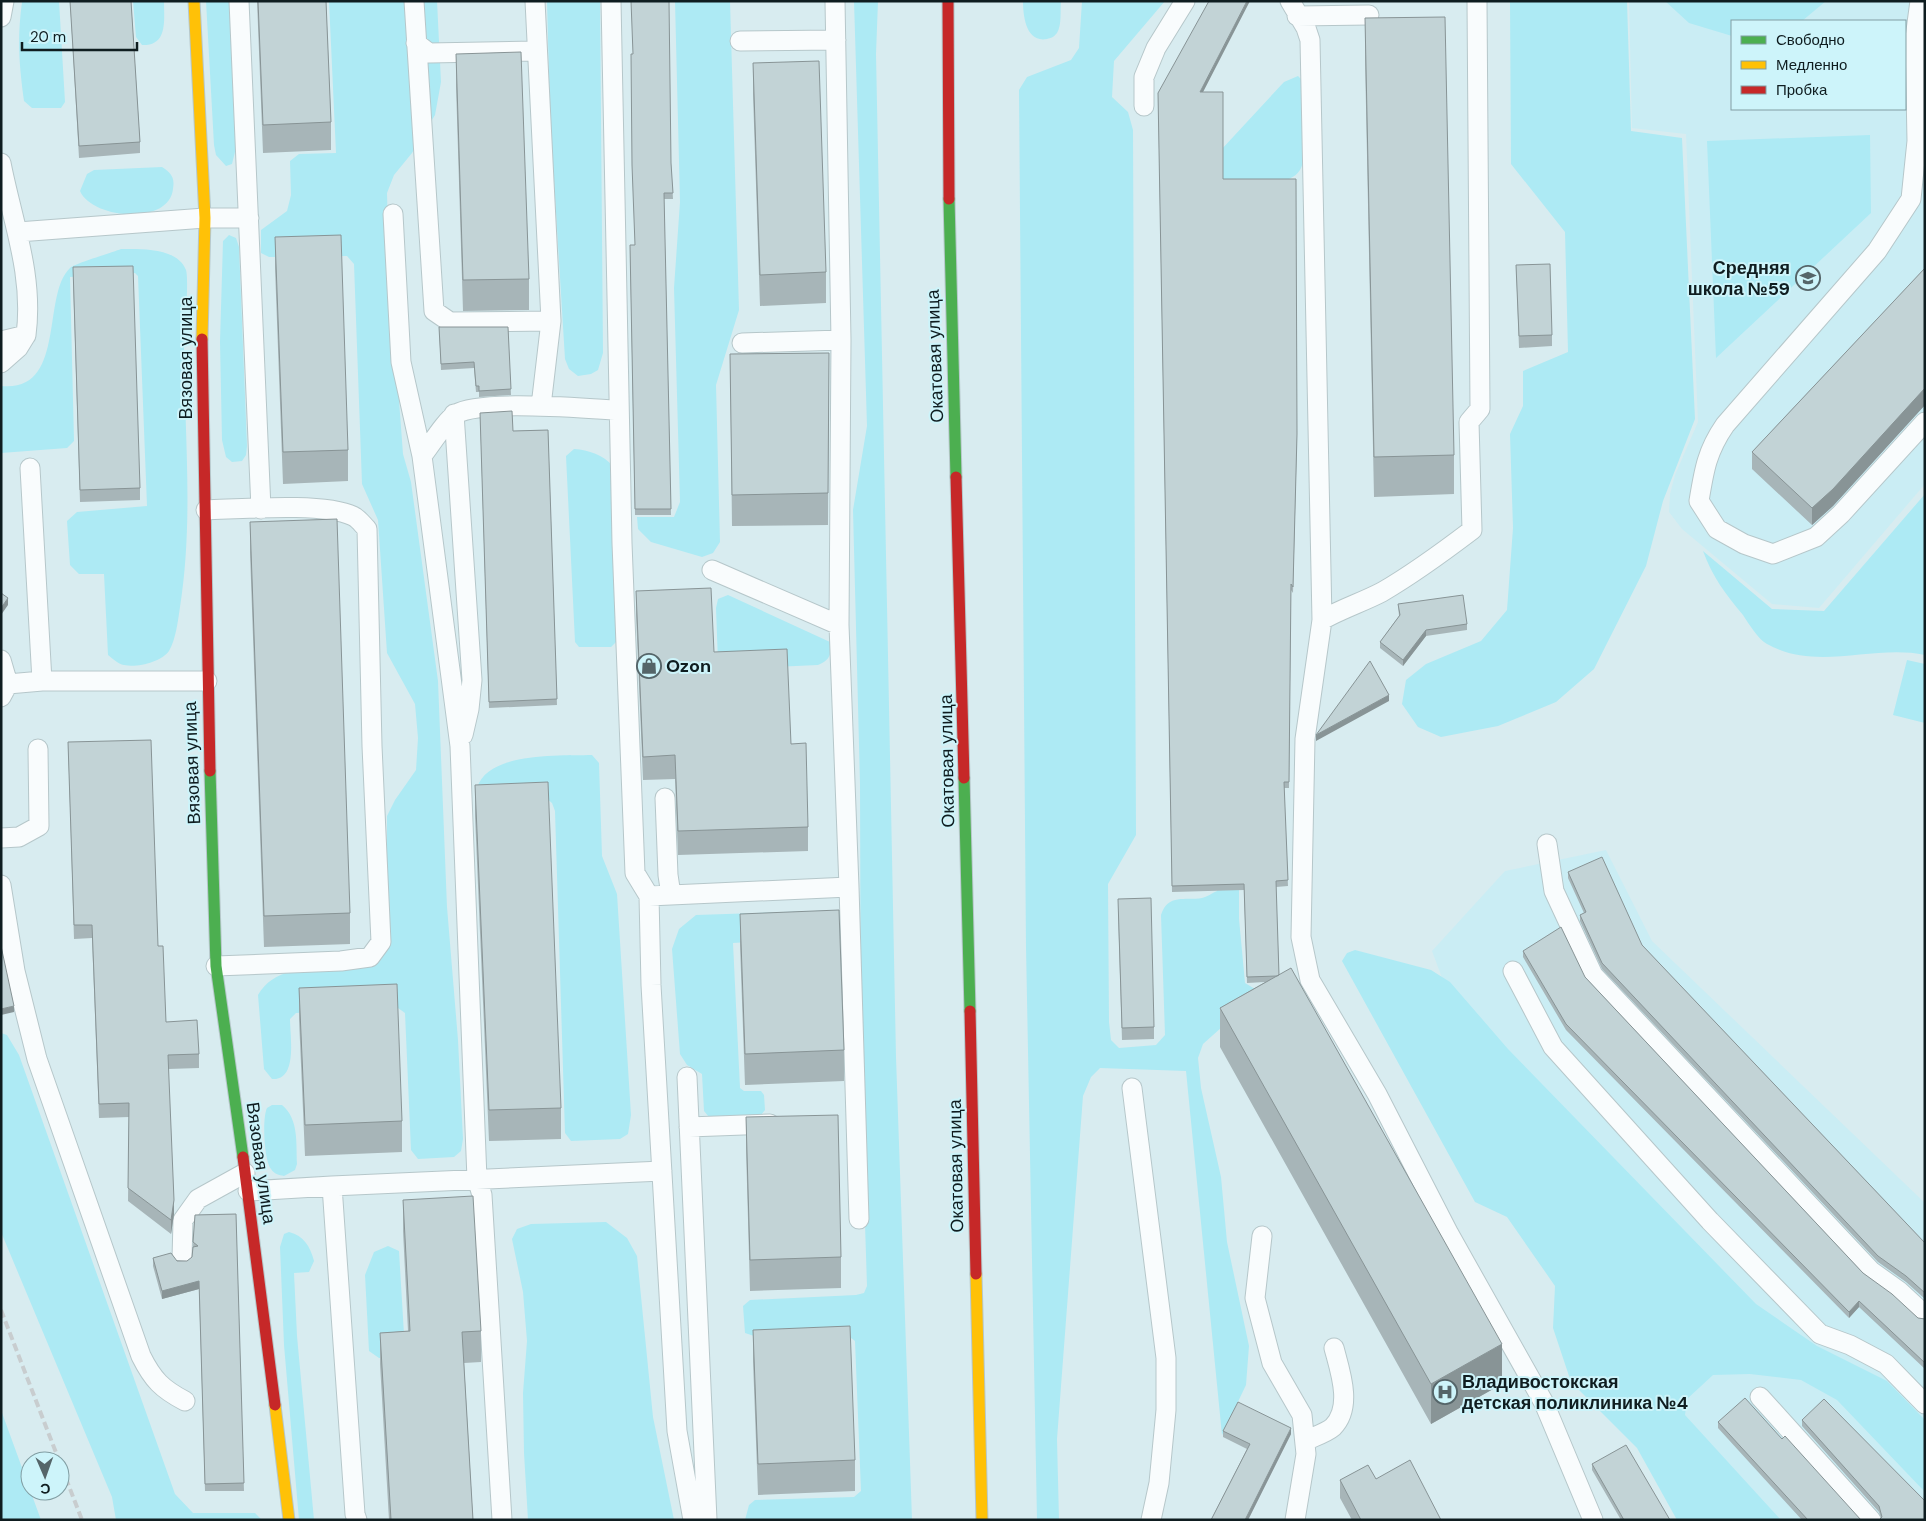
<svg xmlns="http://www.w3.org/2000/svg" width="1926" height="1521" font-family="'DM Sans',sans-serif">
<style>
.built{fill:#caedf4;fill-rule:evenodd}
.green{fill:#adeaf4}
.lines{fill:none;stroke-linecap:round;stroke-linejoin:round}
.lane-casing{stroke:#b6c7ca;stroke-width:21}
.fast-casing{stroke:#b6c7ca;stroke-width:13}
.slow-casing{stroke:#b6c7ca;stroke-width:13}
.jam-casing{stroke:#b6c7ca;stroke-width:13}
.lane{stroke:#f9fcfd;stroke-width:19}
.fast{stroke:#4caf50;stroke-width:11}
.slow{stroke:#ffc107;stroke-width:11}
.jam{stroke:#c62828;stroke-width:11}
.rail{stroke:#c8cdcf;stroke-width:4;stroke-dasharray:8 4;stroke-linecap:butt}
.wall{fill:#a7b5b8}
.shaded-wall{fill:#889496}
.building{fill:#c2d3d6;stroke:#889496}
.labels{text-anchor:middle;stroke-width:4;stroke-linejoin:round;paint-order:stroke}
.poi-label{font-size:18px;font-weight:bold;fill:#0f1d20;stroke:#cdf4fa;text-anchor:start}
.street-label{font-size:18px;fill:#0f1d20;stroke:#cdf4fa}
</style>
<rect width="100%" height="100%" fill="#d8ecf0"/>
<path class="built" d="M 1629,1 L 1925,1 L 1925,484 L 1819,608 L 1772,604 L 1682,529 L 1669,512 L 1670,494 L 1675,475 L 1698,422 L 1686,134 L 1632,128 ZM 1732,21 L 1905,21 L 1905,109 L 1732,109 Z
M 1606,850 L 1652,941 L 1925,1203 L 1925,1520 L 1721,1520 L 1473,1061 L 1432,951 L 1505,871 Z"/>
<path class="green" d="M 59,1 L 65,102 L 61,108 L 32,108 L 24,101 C 19,64 17,39 22,2 Z
M 133,1 L 164,1 C 164,20 168,46 142,45 L 136,37 Z
M 206,1 L 229,1 L 236,148 L 232,164 L 226,166 L 216,155 L 214,145 Z
M 329,1 L 437,1 L 441,82 L 435,115 L 412,153 L 394,175 L 387,193 L 389,267 L 403,454 L 411,482 L 438,681 L 447,907 L 458,1040 L 463,1139 L 461,1151 L 454,1157 L 418,1159 L 411,1150 L 405,1013 L 398,1008 L 296,1013 L 290,1019 C 290,1036 298,1081 272,1079 L 264,1069 L 258,995 C 277,961 330,968 363,967 L 387,941 L 387,816 L 395,800 L 416,770 L 418,738 L 415,704 L 387,653 L 378,520 L 362,484 L 354,264 L 347,256 L 269,257 L 261,253 L 261,230 L 287,211 L 291,195 L 290,161 L 299,154 L 336,153 Z
M 547,1 L 600,1 L 603,353 L 598,370 L 591,374 L 578,376 L 569,369 L 565,359 L 550,114 Z
M 675,1 L 730,1 L 739,310 L 716,385 L 720,542 L 713,553 L 702,557 L 651,542 L 638,529 L 637,517 L 674,517 L 680,502 L 674,288 L 680,202 Z
M 854,1 L 878,1 L 876,54 L 896,1057 L 912,1520 L 745,1520 L 749,1505 L 755,1500 L 854,1497 L 861,1491 L 855,1341 C 840,1326 779,1336 757,1337 L 745,1333 L 743,1306 L 750,1300 L 856,1295 L 864,1293 L 867,1286 L 861,1100 L 860,784 L 853,510 L 867,426 Z
M 1023,1 L 1061,1 C 1060,11 1062,25 1057,33 C 1054,37 1051,38 1047,39 C 1026,43 1023,16 1023,1 Z
M 1082,1 L 1165,1 L 1114,61 L 1112,97 L 1128,112 L 1133,130 L 1136,835 L 1108,884 L 1109,1022 L 1111,1040 L 1119,1048 L 1156,1045 L 1165,1035 L 1161,915 C 1168,893 1185,901 1202,898 C 1207,897 1212,893 1217,891 L 1221,150 L 1284,82 L 1298,76 L 1301,79 C 1302,98 1309,156 1300,170 C 1295,178 1285,181 1276,183 L 1239,819 L 1239,919 L 1245,983 L 1255,989 L 1222,1027 L 1203,1044 L 1198,1058 L 1201,1088 L 1221,1177 L 1227,1242 L 1249,1346 L 1246,1385 L 1222,1435 L 1186,1071 L 1100,1068 L 1091,1077 L 1083,1096 L 1057,1439 L 1059,1520 L 1037,1520 L 1026,947 L 1019,90 L 1027,77 L 1071,60 L 1079,48 Z
M 1510,1 L 1627,1 L 1631,131 L 1682,138 L 1695,419 L 1663,501 L 1646,566 L 1594,669 L 1556,702 L 1498,726 L 1441,737 L 1418,727 L 1402,704 L 1406,680 L 1426,664 L 1481,641 L 1507,610 L 1513,528 L 1510,434 L 1523,406 L 1523,371 L 1568,352 L 1565,232 L 1511,164 Z
M 1665,1 L 1826,1 L 1802,21 L 1732,21 L 1732,36 L 1689,23 Z
M 1870,135 L 1871,213 L 1716,358 L 1707,141 Z
M 162,167 C 171,173 175,177 173,189 C 169,226 92,219 80,191 L 87,174 L 94,170 Z
M 229,235 L 236,238 L 239,247 L 247,446 L 246,455 L 242,461 L 232,462 L 226,457 L 222,440 L 220,342 L 223,241 Z
M 121,249 C 140,249 177,247 186,270 C 189,279 185,328 184,342 C 184,430 194,519 180,607 C 178,620 176,639 169,651 C 161,662 137,668 124,665 C 118,664 112,658 108,655 L 104,574 L 79,574 L 70,565 L 67,521 L 77,512 L 147,506 L 138,276 L 135,273 L 70,277 L 74,441 L 67,448 L 1,453 L 1,386 C 67,393 41,295 70,268 C 76,263 111,253 121,249 Z
M 574,449 C 589,450 603,455 613,466 L 616,642 L 611,647 L 579,647 L 575,642 L 566,456 Z
M 1925,494 L 1925,655 C 1874,644 1816,672 1767,644 C 1758,639 1749,624 1743,615 C 1726,595 1712,576 1703,551 L 1772,609 L 1824,611 Z
M 728,595 L 830,642 C 832,654 830,660 818,665 L 726,669 L 718,662 L 716,608 L 718,599 Z
M 1907,660 L 1925,664 L 1925,723 L 1893,715 Z
M 592,755 L 599,763 L 602,856 L 617,894 L 631,1115 L 628,1134 L 620,1139 L 571,1141 L 565,1133 L 555,811 L 552,803 L 546,798 L 477,788 C 488,751 562,756 592,755 Z
M 842,910 L 845,936 L 733,943 L 740,1088 L 744,1091 L 761,1091 L 764,1095 L 765,1110 L 761,1115 L 709,1117 L 704,1111 L 702,1074 L 687,1065 L 680,1054 L 672,949 L 679,929 L 696,915 Z
M 1355,950 L 1431,970 L 1450,982 L 1508,1049 L 1756,1304 L 1817,1346 L 1887,1381 L 1925,1420 L 1925,1492 L 1837,1400 L 1801,1380 L 1750,1374 L 1713,1375 L 1687,1399 L 1685,1415 L 1781,1520 L 1677,1520 L 1637,1448 L 1571,1382 L 1553,1328 L 1555,1286 L 1507,1217 L 1475,1202 L 1342,961 L 1347,953 Z
M 1,1033 L 7,1035 L 19,1055 L 175,1494 L 193,1513 L 255,1513 L 262,1520 L 116,1520 L 112,1497 L 1,1232 Z
M 272,1105 L 282,1105 C 299,1119 296,1143 297,1164 L 295,1170 L 284,1176 C 279,1175 274,1174 271,1169 C 264,1160 262,1118 267,1108 Z
M 606,1222 L 627,1238 L 637,1256 L 653,1417 L 674,1520 L 528,1520 L 524,1453 L 523,1393 L 527,1341 L 523,1292 L 512,1239 L 517,1229 L 531,1224 Z
M 289,1232 C 304,1236 310,1246 314,1261 L 309,1272 L 294,1273 L 297,1336 L 314,1520 L 299,1520 L 284,1345 L 280,1247 L 284,1234 Z
M 388,1246 L 399,1251 L 405,1351 L 400,1358 L 379,1358 L 369,1351 L 365,1275 L 374,1252 Z
M 1,1410 L 41,1520 L 1,1520 Z"/>
<g class="lines">
<defs>
<path id="lane" d="M 239,1 L 261,509
M 414,1 L 434,311 L 450,322 L 551,321
M 535,1 L 551,321 L 541,406
M 611,1 L 622,543 L 635,873 L 649,896 L 651,985 L 677,1431 L 693,1520
M 1290,1 L 1306,28 L 1310,40 L 1322,620 L 1305,739 L 1301,937 L 1310,980 L 1377,1094 L 1449,1234 L 1544,1403 L 1593,1520
M 1920,1 L 1915,38 L 1917,141 L 1911,199 L 1877,251 L 1725,425 C 1707,451 1704,470 1699,501 L 1717,529 L 1744,544 L 1773,554 L 1816,537 L 1841,514 L 1925,422
M 1297,16 L 1369,15
M 1,17 L 4,1
M 740,41 L 836,40
M 416,43 L 429,53 L 536,51
M 1144,106 L 1144,77 L 1156,48 L 1185,1
M 1,163 C 12,220 34,275 26,335 L 1,341
M 393,214 L 401,362 L 422,456 L 460,746 L 477,1179 L 482,1195 L 502,1520
M 18,232 L 205,218 L 249,218
M 742,343 L 841,340
M 1,363 L 18,348 L 26,335
M 454,414 L 472,680 L 469,709 L 463,735
M 422,456 C 430,446 446,420 456,414 C 481,399 586,409 619,410
M 30,468 L 42,681
M 206,510 C 241,509 324,502 353,516 C 359,519 362,524 367,529 L 372,746 L 381,942 L 370,957 L 341,961 L 216,966
M 712,570 L 839,625
M 1322,620 C 1341,609 1363,602 1382,592 C 1413,574 1443,552 1472,530 L 1469,422 L 1480,409 L 1477,1
M 1,660 L 8,684 L 1,685
M 1,697 L 8,684 L 42,681 L 207,681
M 665,798 L 668,875 L 671,895
M 1,838 L 19,837 L 39,826 L 38,749
M 1547,844 L 1554,891 L 1593,975 L 1871,1271 L 1899,1291 L 1925,1315
M 1,885 L 15,971 L 37,1059 L 141,1356 C 153,1380 162,1389 185,1401
M 849,887 L 859,1219
M 649,896 L 849,887 L 839,625 L 841,340 L 835,1
M 1513,971 L 1553,1047 L 1710,1221 L 1820,1334 L 1850,1345 L 1886,1364 L 1925,1404
M 687,1077 L 707,1520
M 1132,1088 L 1166,1358 L 1166,1410 L 1159,1483 L 1151,1520
M 689,1127 L 770,1124
M 332,1186 L 662,1171
M 248,1191 L 332,1186 L 355,1514 L 357,1520
M 1262,1236 L 1255,1298 L 1272,1363 L 1302,1415 L 1306,1454 L 1295,1520
M 182,1259 L 183,1220 L 198,1199 L 245,1173
M 1760,1397 L 1871,1520
M 1305,1441 C 1313,1437 1326,1433 1333,1427 C 1353,1407 1340,1371 1334,1348"/>
<path id="fast" d="M 949,199 L 956,477
M 210,771 L 216,966 L 243,1157
M 964,778 L 970,1011"/>
<path id="slow" d="M 194,1 L 205,218 L 202,339
M 976,1274 L 982,1520
M 275,1405 L 289,1520"/>
<path id="jam" d="M 948,1 L 949,199
M 202,339 L 210,771
M 956,477 L 964,778
M 970,1011 L 976,1274
M 243,1157 L 275,1405"/>
</defs>
<use href="#lane" class="lane-casing"/>
<use href="#fast" class="fast-casing"/>
<use href="#slow" class="slow-casing"/>
<use href="#jam" class="jam-casing"/>
<use href="#lane" class="lane"/>
<use href="#fast" class="fast"/>
<use href="#slow" class="slow"/>
<use href="#jam" class="jam"/>
<path class="rail" d="M 1,1310 L 82,1520"/>
</g>
<path class="wall" d="M 70,1 L 131,1 L 140,142 L 140,153 L 79,158 Z
M 257,1 L 326,1 L 331,122 L 331,150 L 263,153 Z
M 1365,18 L 1454,455 L 1454,494 L 1374,497 L 1365,58 Z
M 456,54 L 529,279 L 529,310 L 463,311 L 456,86 Z
M 753,63 L 826,272 L 826,303 L 760,306 L 753,94 Z
M 1203,92 L 1223,179 L 1297,440 L 1293,593 L 1291,590 L 1289,788 L 1284,788 L 1288,886 L 1276,887 L 1279,975 L 1502,1384 L 1431,1424 L 1220,1047 L 1220,1008 L 1265,982 L 1247,983 L 1244,890 L 1172,892 L 1158,93 Z
M 671,163 L 673,199 L 664,199 L 671,515 L 635,515 L 630,251 L 635,245 Z
M 275,237 L 348,450 L 348,481 L 283,484 L 275,268 Z
M 1516,265 L 1552,335 L 1552,346 L 1519,348 Z
M 1925,268 L 1925,405 L 1833,506 L 1812,525 L 1752,469 L 1752,452 Z
M 73,279 L 140,488 L 140,500 L 80,502 Z
M 439,327 L 508,327 L 511,395 L 479,397 L 479,392 L 476,392 L 474,368 L 441,370 Z
M 829,353 L 828,525 L 732,526 L 730,354 Z
M 480,413 L 513,431 L 548,430 L 557,705 L 489,708 Z
M 250,522 L 350,913 L 350,944 L 264,947 L 250,553 Z
M 636,591 L 714,652 L 791,744 L 808,827 L 808,851 L 678,855 L 675,779 L 643,780 L 636,614 Z
M 1398,604 L 1467,624 L 1467,630 L 1426,636 L 1403,666 L 1380,648 L 1380,642 L 1399,616 Z
M 68,742 L 158,946 L 166,1022 L 199,1054 L 199,1068 L 168,1069 L 174,1214 L 171,1234 L 128,1201 L 129,1117 L 99,1118 L 92,938 L 74,939 Z
M 475,785 L 561,1108 L 561,1139 L 489,1141 L 475,816 Z
M 1568,872 L 1642,945 L 1925,1243 L 1925,1299 L 1906,1282 L 1878,1262 L 1602,969 L 1580,921 L 1580,915 L 1584,913 L 1568,878 Z
M 1118,911 L 1154,1027 L 1154,1039 L 1122,1040 Z
M 740,914 L 844,1050 L 844,1081 L 745,1085 L 740,945 Z
M 1523,951 L 1585,977 L 1863,1273 L 1918,1318 L 1925,1319 L 1925,1369 L 1859,1307 L 1849,1318 L 1566,1030 L 1523,957 Z
M 299,988 L 402,1121 L 402,1152 L 305,1156 L 299,1019 Z
M 746,1117 L 841,1257 L 841,1288 L 750,1291 L 746,1148 Z
M 403,1200 L 481,1331 L 481,1362 L 464,1363 L 473,1520 L 389,1520 L 380,1364 L 380,1333 L 408,1331 L 403,1231 Z
M 236,1214 L 244,1491 L 205,1491 L 199,1289 L 162,1299 L 153,1266 L 153,1258 L 187,1261 L 192,1257 L 193,1247 L 195,1215 Z
M 753,1330 L 855,1460 L 855,1491 L 758,1495 L 753,1361 Z
M 1802,1420 L 1925,1501 L 1881,1518 L 1879,1512 L 1802,1426 Z
M 1718,1422 L 1782,1439 L 1861,1520 L 1802,1520 L 1718,1428 Z
M 1223,1431 L 1291,1434 L 1248,1520 L 1211,1520 L 1247,1449 L 1223,1437 Z
M 1592,1464 L 1670,1520 L 1621,1520 L 1592,1470 Z
M 1376,1479 L 1441,1520 L 1352,1520 L 1340,1498 L 1340,1480 Z"/>
<path class="shaded-wall" d="M 1247,1 L 1250,1 L 1200,98 L 1200,92 Z
M 1925,388 L 1925,405 L 1833,506 L 1812,525 L 1812,508 Z
M 8,598 L 8,605 L 1,615 L 1,608 Z
M 1426,630 L 1426,636 L 1403,666 L 1403,660 Z
M 1389,695 L 1389,701 L 1316,741 L 1316,735 Z
M 14,1006 L 14,1012 L 1,1015 L 1,1009 Z
M 174,1200 L 174,1214 L 171,1234 L 171,1220 Z
M 199,1281 L 199,1289 L 162,1299 L 162,1291 Z
M 1859,1301 L 1859,1307 L 1849,1318 L 1849,1312 Z
M 1502,1344 L 1502,1384 L 1431,1424 L 1431,1384 Z
M 1291,1428 L 1291,1434 L 1248,1520 L 1245,1520 Z"/>
<path class="building" d="M 70,1 L 131,1 L 140,142 L 79,146 Z
M 258,1 L 326,1 L 331,122 L 263,125 Z
M 631,1 L 669,1 L 671,163 L 673,193 L 664,193 L 671,509 L 635,509 L 630,245 L 635,245 L 632,165 L 631,54 L 633,54 Z
M 1209,1 L 1247,1 L 1200,92 L 1223,92 L 1223,179 L 1296,179 L 1297,434 L 1293,587 L 1291,584 L 1289,782 L 1284,782 L 1288,880 L 1276,881 L 1279,975 L 1277,976 L 1247,977 L 1244,884 L 1172,886 L 1158,93 Z
M 1445,17 L 1454,455 L 1374,457 L 1365,18 Z
M 521,52 L 529,279 L 463,280 L 456,54 Z
M 819,61 L 826,272 L 760,275 L 753,63 Z
M 341,235 L 348,450 L 283,452 L 275,237 Z
M 1550,264 L 1552,335 L 1519,336 L 1516,265 Z
M 133,266 L 140,488 L 80,490 L 73,267 Z
M 1925,268 L 1925,388 L 1833,489 L 1812,508 L 1752,452 Z
M 439,327 L 508,327 L 511,389 L 479,391 L 479,386 L 476,386 L 474,362 L 441,364 Z
M 829,353 L 828,493 L 732,495 L 730,354 Z
M 512,411 L 513,431 L 548,430 L 557,699 L 489,702 L 480,413 Z
M 337,519 L 350,913 L 264,916 L 250,522 Z
M 711,588 L 714,652 L 787,649 L 791,744 L 806,743 L 808,827 L 678,831 L 675,755 L 643,757 L 636,591 Z
M 1,593 L 8,598 L 1,608 Z
M 1463,595 L 1467,624 L 1426,630 L 1403,660 L 1380,642 L 1400,615 L 1398,604 Z
M 1370,661 L 1389,695 L 1316,735 Z
M 151,740 L 158,946 L 163,946 L 166,1022 L 197,1020 L 199,1054 L 168,1055 L 174,1200 L 171,1220 L 128,1188 L 129,1103 L 99,1104 L 92,925 L 74,925 L 68,742 Z
M 548,782 L 561,1108 L 489,1110 L 475,785 Z
M 1602,857 L 1642,945 L 1925,1243 L 1925,1293 L 1906,1276 L 1878,1256 L 1602,963 L 1580,915 L 1586,912 L 1568,872 Z
M 1151,898 L 1154,1027 L 1122,1028 L 1118,899 Z
M 839,910 L 844,1050 L 745,1054 L 740,914 Z
M 1561,927 L 1585,977 L 1863,1273 L 1892,1294 L 1918,1318 L 1925,1319 L 1925,1363 L 1859,1301 L 1849,1312 L 1566,1024 L 1523,951 Z
M 1,946 L 14,1006 L 1,1009 Z
M 1291,968 L 1502,1344 L 1431,1384 L 1220,1008 Z
M 397,984 L 402,1121 L 305,1125 L 299,988 Z
M 838,1115 L 841,1257 L 750,1260 L 746,1117 Z
M 473,1196 L 481,1331 L 462,1332 L 473,1520 L 391,1520 L 380,1333 L 410,1331 L 403,1200 Z
M 236,1214 L 244,1483 L 205,1484 L 199,1281 L 162,1291 L 153,1258 L 171,1253 L 177,1261 L 187,1261 L 192,1257 L 193,1247 L 198,1246 L 193,1242 L 195,1215 Z
M 850,1326 L 855,1460 L 758,1464 L 753,1330 Z
M 1745,1398 L 1782,1439 L 1785,1436 L 1861,1520 L 1808,1520 L 1718,1422 Z
M 1824,1399 L 1925,1501 L 1925,1520 L 1879,1520 L 1882,1517 L 1879,1506 L 1802,1420 Z
M 1238,1402 L 1291,1428 L 1245,1520 L 1211,1520 L 1250,1444 L 1223,1431 Z
M 1626,1445 L 1670,1520 L 1624,1520 L 1592,1464 Z
M 1410,1460 L 1441,1520 L 1361,1520 L 1340,1480 L 1368,1465 L 1376,1479 Z"/>
<defs>
<symbol id="school-ring" viewBox="-11 -11 22 22"><circle r="9.5" fill="#cdf4fa" stroke="#556569" stroke-width="1.5"/><path d="M0-5L7-2L0 1L-7-2ZM-4 1L0 2.5L4 1V4Q0 6-4 4Z" fill="#556569"/></symbol>
<symbol id="shop-ring" viewBox="-11 -11 22 22"><circle r="9.5" fill="#cdf4fa" stroke="#556569" stroke-width="1.5"/><path d="M-5-2.5h2.3a2.7 3.5 0 0 1 5.4 0H5L5.5 6h-11ZM-1.5-2.5h3a1.5 2.3 0 0 0-3 0Z" fill="#556569"/></symbol>
<symbol id="hospital-ring" viewBox="-11 -11 22 22"><circle r="9.5" fill="#cdf4fa" stroke="#556569" stroke-width="1.5"/><path d="M-5-5h3v3.5h4V-5h3V5h-3V1.5h-4V5h-3Z" fill="#556569"/></symbol>
</defs>
<g fill-rule="evenodd">
<use href="#school-ring" x="1794" y="264" width="28" height="28"/>
<use href="#shop-ring" x="635" y="652" width="28" height="28"/>
<use href="#hospital-ring" x="1431" y="1378" width="28" height="28"/>
</g>
<g class="labels">
<g class="poi-label">
<text x="1790" y="274" text-anchor="end">Средняя<tspan x="1790" dy="21">школа №59</tspan></text>
<text x="666" y="672">Ozon</text>
<text x="1462" y="1388">Владивостокская<tspan x="1462" dy="21">детская поликлиника №4</tspan></text>
</g>
<g class="street-label">
<text transform="translate(935 356) rotate(-92)" y="6">Окатовая улица</text>
<text transform="translate(186 358) rotate(-90)" y="6">Вязовая улица</text>
<text transform="translate(947 761) rotate(-91)" y="6">Окатовая улица</text>
<text transform="translate(192 763) rotate(-92)" y="6">Вязовая улица</text>
<text transform="translate(261 1163) rotate(82)" y="6">Вязовая улица</text>
<text transform="translate(956 1166) rotate(-91)" y="6">Окатовая улица</text>
</g>
</g>
<rect width="1926" height="1521" fill="none" stroke="#0f1d20" stroke-width="5"/>
<rect x="1731" y="20" width="175" height="90" fill="#cdf4fa" stroke="#819ea3"/>
<rect x="1741" y="36" width="25" height="8" fill="#4caf50" stroke="#819ea3"/>
<text x="1776" y="45" font-size="15" fill="#0f1d20">Свободно</text>
<rect x="1741" y="61" width="25" height="8" fill="#ffc107" stroke="#819ea3"/>
<text x="1776" y="70" font-size="15" fill="#0f1d20">Медленно</text>
<rect x="1741" y="86" width="25" height="8" fill="#c62828" stroke="#819ea3"/>
<text x="1776" y="95" font-size="15" fill="#0f1d20">Пробка</text>
<g transform="translate(45 1476) rotate(178)"><circle r="24" fill="#cdf4fa" stroke="#819ea3"/>
<path d="M0-4L9 19L0 12L-9 19Z" fill="#556569"/>
<text y="-8" font-size="14" font-weight="bold" text-anchor="middle" fill="#0f1d20">С</text>
</g>
<path d="M22 42v8h115v-8" fill="none" stroke="#0f1d20" stroke-width="2.5"/>
<text x="30" y="42" font-size="15" fill="#0f1d20" stroke="#cdf4fa" stroke-width="4" paint-order="stroke">20 m</text>
</svg>
